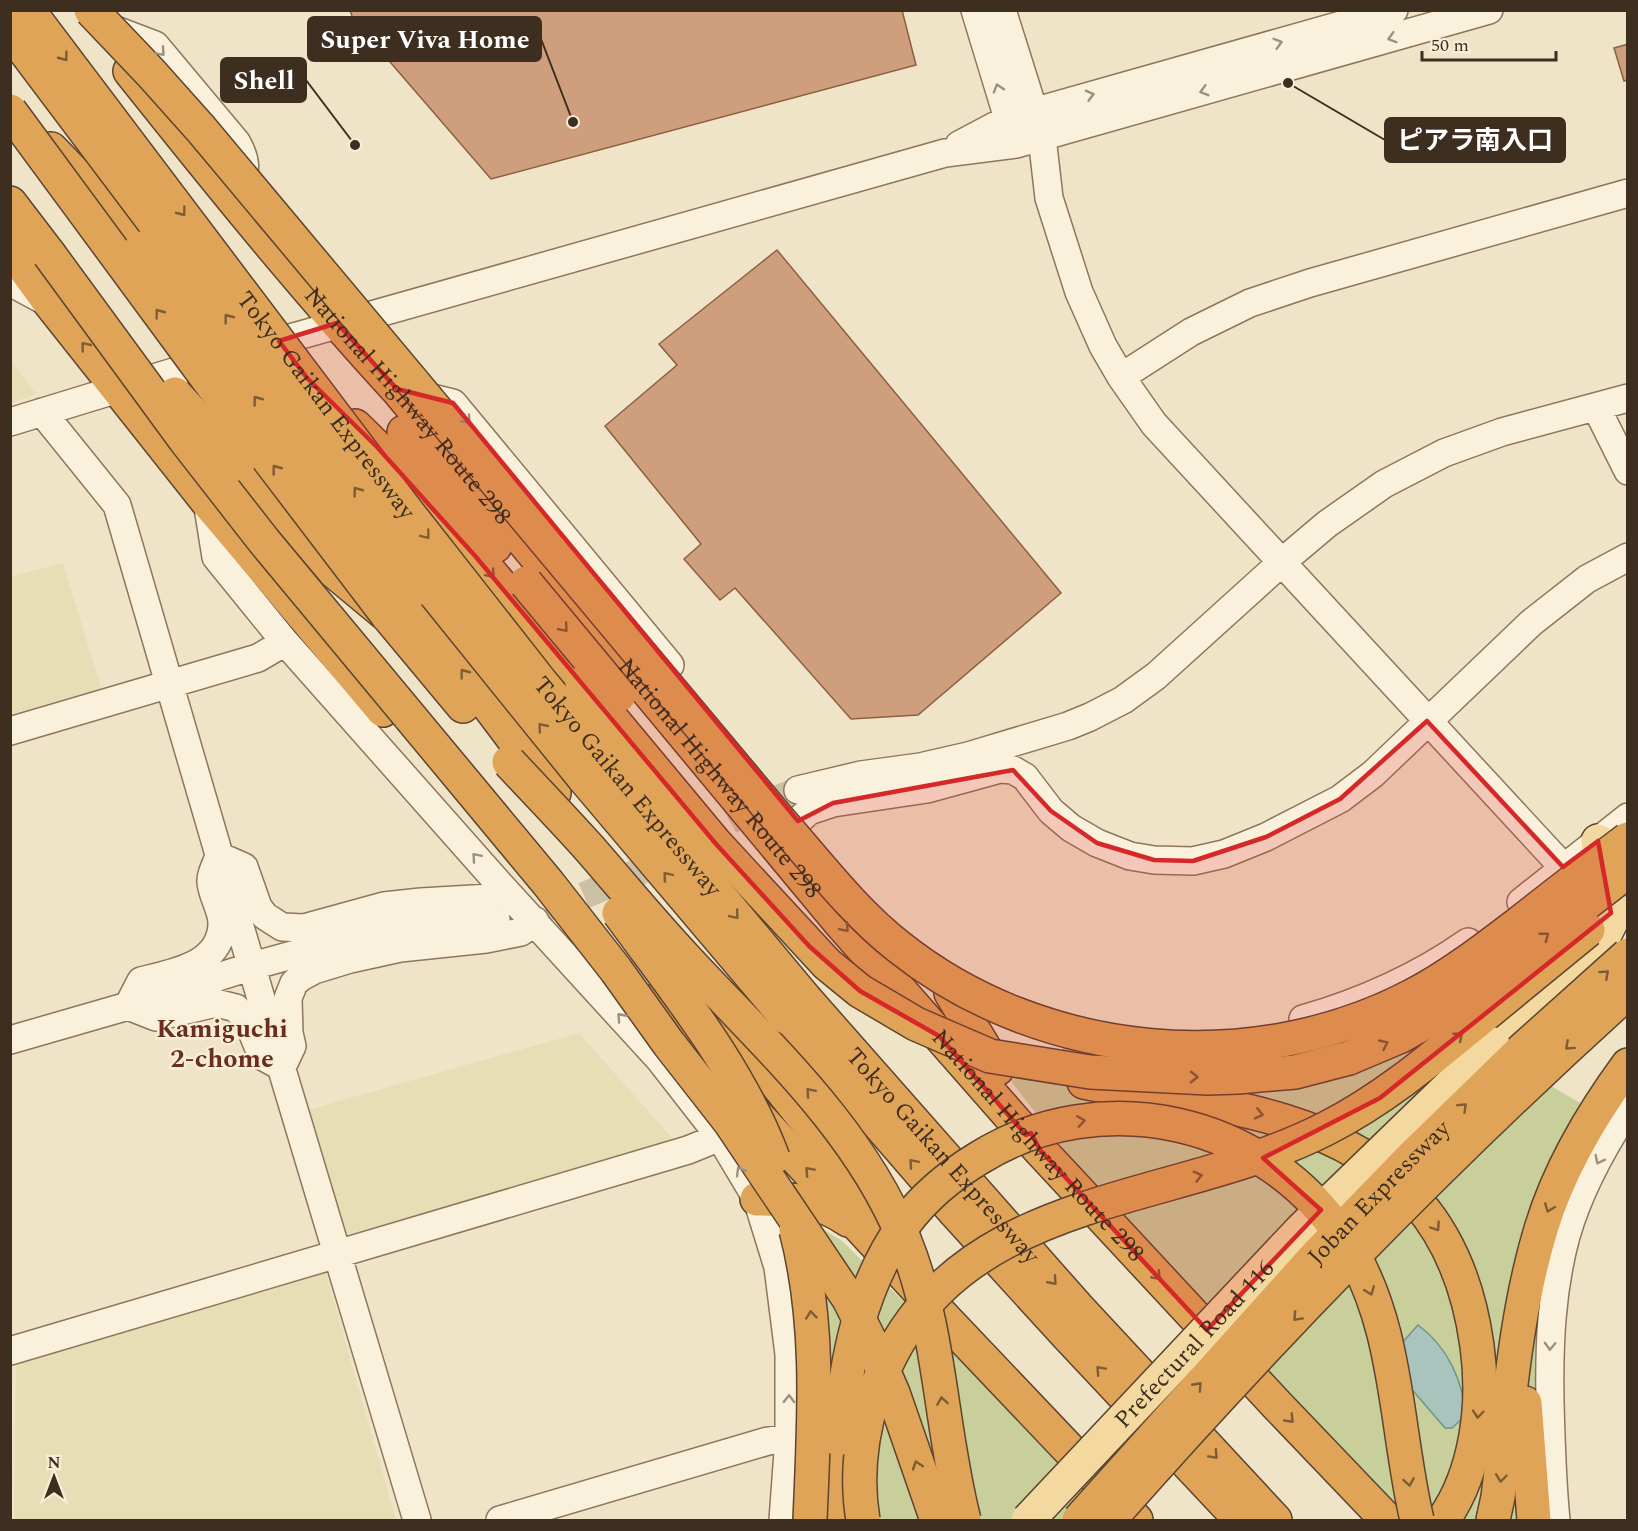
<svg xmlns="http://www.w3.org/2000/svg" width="1638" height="1531" font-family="Spectral,'Noto Sans JP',serif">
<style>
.farmland{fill:#e6deb5}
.green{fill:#c9cf9b;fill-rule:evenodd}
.water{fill:#a9c4bc;stroke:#6f938a;stroke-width:1.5}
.building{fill:#cf9f7d;stroke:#8d5f41;stroke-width:1.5}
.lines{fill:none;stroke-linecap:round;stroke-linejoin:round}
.minor-tunnel{stroke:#ccc0a6;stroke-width:27;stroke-dasharray:27 14;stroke-linecap:butt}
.minor-casing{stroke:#8d765c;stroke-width:30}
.major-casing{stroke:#5b4430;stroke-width:36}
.highway-casing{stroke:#5b4430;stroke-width:36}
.minor{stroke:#faf1dc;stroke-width:27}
.major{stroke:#f3d9a0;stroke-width:33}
.highway{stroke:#e0a458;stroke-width:33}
.major-bridge-casing{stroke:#5b4430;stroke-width:36;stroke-linecap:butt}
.highway-bridge-casing{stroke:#5b4430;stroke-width:36;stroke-linecap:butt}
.major-bridge{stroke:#f3d9a0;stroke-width:33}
.highway-bridge{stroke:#e0a458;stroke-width:33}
.oneway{stroke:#9c907e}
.oneway2{stroke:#7e5d36}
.marked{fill:#d62828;fill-opacity:0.2;stroke:#d62828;stroke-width:4.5;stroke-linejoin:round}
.labels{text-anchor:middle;stroke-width:5;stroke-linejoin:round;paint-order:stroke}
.street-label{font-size:24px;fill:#3d2e20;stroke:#f7eed8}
.neighbourhood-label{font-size:26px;font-weight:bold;fill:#6b2e1e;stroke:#f7eed8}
.leader{fill:none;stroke:#3d2e20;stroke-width:2}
.callout-dot{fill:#3d2e20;stroke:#f7eed8;stroke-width:2}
.callout{fill:#3d2e20;stroke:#3d2e20;stroke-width:2}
.callout-label{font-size:26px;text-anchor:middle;font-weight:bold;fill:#fff}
</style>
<rect width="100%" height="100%" fill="#f0e4c8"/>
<path class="farmland" d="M 10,360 L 36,394 L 11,403 L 10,403 Z
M 63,563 L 101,688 L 11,714 L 11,576 Z
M 579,1033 L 680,1147 L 341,1236 L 301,1112 Z
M 323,1263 L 396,1520 L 14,1520 L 16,1360 Z"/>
<path class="green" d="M 1395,995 L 1604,1117 L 1540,1300 L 1535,1366 L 1536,1469 L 1544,1520 L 1407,1520 L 1086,1177 L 1010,1080 L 1068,1046 L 1233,1037 ZM 1418,1325 L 1415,1393 L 1395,1374 L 1392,1353 Z
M 802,1216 L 842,1241 L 944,1341 L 1112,1520 L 790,1520 Z"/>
<path class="water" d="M 1418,1325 C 1447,1346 1464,1382 1465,1416 L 1452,1428 L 1445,1428 L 1415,1393 L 1395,1374 L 1392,1354 Z"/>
<path class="building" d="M 350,10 L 902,10 L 916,65 L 491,179 L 353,19 Z
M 1628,44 L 1628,80 L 1624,81 L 1614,48 Z
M 777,250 L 1061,593 L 918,715 L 851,719 L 735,588 L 720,600 L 684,559 L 701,544 L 605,426 L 677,365 L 659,344 Z"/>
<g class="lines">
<path class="minor-tunnel" d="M 505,917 L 569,902 L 645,869 L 740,815 L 798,790"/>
<defs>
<path id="minor" d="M 975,10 L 1013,135
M 1002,10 L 1042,137 L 1049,198 L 1079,292 L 1103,346 L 1121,377 L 1154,424 L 1563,867
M 108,27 L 155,45 L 237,143 C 246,159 247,170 240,187
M 959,145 L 1008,119 L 1394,10
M 10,282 L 49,303
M 262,346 L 945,153 L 1016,144 L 1489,10
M 1121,377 L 1191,332 L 1250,303 L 1310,283 L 1628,193
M 416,394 L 453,403 L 670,665
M 1596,407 L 1628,471
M 42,412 L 117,505 L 274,1043 L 417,1520
M 10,422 L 216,359
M 207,501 L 216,557 L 285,642 L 502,887 L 660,1060 L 720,1137 L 757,1199 L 778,1267 L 789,1354 L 789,1438 L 783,1520
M 10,731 L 258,658 L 285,642
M 798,790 L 861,775 L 920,767 L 968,756 L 1068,726 L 1090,717 L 1123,700 L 1156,676 L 1282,562 L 1327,524 L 1384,484 L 1444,453 L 1502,432 L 1628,398
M 798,821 L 809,811 L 833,803 L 927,789 L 1000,769 L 1013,770 L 1025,777 L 1051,811 L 1071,828 L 1097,843 L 1130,856 L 1154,860 L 1193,861 L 1224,854 L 1266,837 L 1340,799 L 1373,774 L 1531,623 L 1587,579 L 1628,557
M 502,887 L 490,898 L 421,902 L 384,906 L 304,928 L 282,927 L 265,916 L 258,907 L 244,867 L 219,856 C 217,863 210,875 211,882 C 212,896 222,910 222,923 C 222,966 172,973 141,981 L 128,1006 L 156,1017 L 216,1003 L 236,1008 L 248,1022 L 262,1056 L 282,1067 L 292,1046 L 289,1033 L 288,998 L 294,983 L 301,977 L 314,970 L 350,959 L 400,948 L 486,939 L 521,932 L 535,921
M 1521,902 L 1628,817
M 1303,1019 C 1362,1002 1418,977 1468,942
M 10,1040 L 128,1006 L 252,966 L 390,928 L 433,922 L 496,919
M 10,1351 L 688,1150 L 720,1137
M 500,1520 L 768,1441 L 789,1438
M 1556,1520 C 1552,1481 1551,1442 1550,1402 C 1549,1346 1551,1291 1566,1236 C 1579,1191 1603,1147 1628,1109"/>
<path id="major" d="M 1493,1044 L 1598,948 L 1611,922 L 1611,905 L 1601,869 L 1598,841"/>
<g id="highway">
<path id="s1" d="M 130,71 C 216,179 303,287 397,389 L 838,920 L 1040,1150 L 1277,1405 L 1387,1520"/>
<path d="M 51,149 L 117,217 L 141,248"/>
<path d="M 10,203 L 49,254"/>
<path d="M 10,248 L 50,303 L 207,501 L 383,710"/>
<path d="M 355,426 C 437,505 509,595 582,683"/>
<path d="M 404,432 L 495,546"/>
<path d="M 238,464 L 287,515 L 335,572 L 388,616 L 463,706"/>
<path d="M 407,597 L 554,793"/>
<path d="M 951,993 L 997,1069"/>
<path id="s2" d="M 807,1001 L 1077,1307 L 1275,1520"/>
<path d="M 652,1002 L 946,1320 L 1136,1520"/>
<path d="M 718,1011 L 887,1221"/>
<path d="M 786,1017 L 955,1212 L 1068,1336 L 1241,1520"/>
<path d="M 1084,1082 C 1150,1095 1220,1101 1284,1121 C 1399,1156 1461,1228 1477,1346 C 1485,1404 1477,1472 1443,1520"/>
<path d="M 757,1199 C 790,1199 819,1199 848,1220"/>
<path d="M 1525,1403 L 1534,1520"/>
<path d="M 829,1520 L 838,1439"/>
<path d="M 1493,1520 L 1498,1497 C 1509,1407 1515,1313 1542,1226 C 1560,1168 1592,1114 1628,1065"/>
</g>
</defs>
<use href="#minor" class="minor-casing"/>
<use href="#major" class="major-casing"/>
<use href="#highway" class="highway-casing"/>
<use href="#minor" class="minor"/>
<use href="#major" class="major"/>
<use href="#highway" class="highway"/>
<defs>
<g id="major-bridge">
<path id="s3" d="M 1028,1520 L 1301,1230 L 1493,1044"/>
</g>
<g id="highway-bridge">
<path id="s4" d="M 28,10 L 405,509 L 540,681 L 807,1001"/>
<path d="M 91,10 L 151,73 L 201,129 L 780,821 C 818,864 854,912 899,947 C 1041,1060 1251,1080 1412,996 C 1450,976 1484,950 1518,924 C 1555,895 1591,867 1628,839"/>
<path d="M 10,31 L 415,569 L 583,777 L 786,1017"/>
<path d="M 10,111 L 215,389 L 388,616"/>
<path d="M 141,248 L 407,597"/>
<path d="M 49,254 L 186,441 L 264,541 L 548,883 L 616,970 L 669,1044 L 730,1122 L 849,1299 L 873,1347 L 893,1393 L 937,1520"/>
<path d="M 175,394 L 238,464"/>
<path d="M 526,583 L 619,695"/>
<path d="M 582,683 L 716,844 L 827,964 L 860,991 L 916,1024 L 990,1056 L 1090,1072 L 1208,1078 L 1238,1077 L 1295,1072 L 1349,1058 L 1401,1036 L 1452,1007 L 1628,871"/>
<path d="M 509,762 C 536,791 564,820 590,849 C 623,887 655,926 690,963 C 769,1048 859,1129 904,1239 C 941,1329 940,1427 964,1520"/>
<path d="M 619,913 C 675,990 739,1067 773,1158"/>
<path d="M 796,1230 C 821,1325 814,1423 810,1520"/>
<path d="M 838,1439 C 847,1360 858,1289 905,1223 C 925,1196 951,1175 979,1158 C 1102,1082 1266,1119 1345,1241 C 1399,1324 1395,1427 1417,1520"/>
<path d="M 863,1520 C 854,1467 864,1411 887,1363 C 969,1190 1179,1205 1327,1128 C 1380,1101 1425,1064 1471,1026 C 1510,994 1549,962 1588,930"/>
<path id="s5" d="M 1079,1520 L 1316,1256 L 1413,1156 L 1522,1050 L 1628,955"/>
<path d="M 1109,1520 C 1272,1335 1444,1158 1628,992"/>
</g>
</defs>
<use href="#major-bridge" class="major-bridge-casing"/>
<use href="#highway-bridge" class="highway-bridge-casing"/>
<use href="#major-bridge" class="major-bridge"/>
<use href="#highway-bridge" class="highway-bridge"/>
</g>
<defs><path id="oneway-chevron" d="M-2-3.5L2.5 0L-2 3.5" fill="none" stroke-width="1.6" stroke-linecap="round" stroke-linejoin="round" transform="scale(1.5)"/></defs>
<g class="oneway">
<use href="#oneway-chevron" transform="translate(1392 38) rotate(164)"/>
<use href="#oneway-chevron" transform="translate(1278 43) rotate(-16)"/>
<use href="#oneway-chevron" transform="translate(161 52) rotate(49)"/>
<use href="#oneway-chevron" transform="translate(998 88) rotate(-107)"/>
<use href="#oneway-chevron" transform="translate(1204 91) rotate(164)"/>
<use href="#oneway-chevron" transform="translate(1090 95) rotate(-15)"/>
<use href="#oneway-chevron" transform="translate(467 420) rotate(50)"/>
<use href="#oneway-chevron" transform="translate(476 857) rotate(-131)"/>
<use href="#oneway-chevron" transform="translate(621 1017) rotate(-132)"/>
<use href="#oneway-chevron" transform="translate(1599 1160) rotate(117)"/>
<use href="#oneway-chevron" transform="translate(740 1171) rotate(-121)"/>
<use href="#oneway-chevron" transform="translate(1550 1346) rotate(92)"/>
<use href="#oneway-chevron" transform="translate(789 1399) rotate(-89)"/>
</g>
<g class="oneway2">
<use href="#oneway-chevron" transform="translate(64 57) rotate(53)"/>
<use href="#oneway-chevron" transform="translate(182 212) rotate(53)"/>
<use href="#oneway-chevron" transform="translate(159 313) rotate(-127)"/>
<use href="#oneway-chevron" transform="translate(228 318) rotate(-127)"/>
<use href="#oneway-chevron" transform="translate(85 346) rotate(-129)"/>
<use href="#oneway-chevron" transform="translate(257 400) rotate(-127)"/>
<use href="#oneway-chevron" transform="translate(276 469) rotate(-127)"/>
<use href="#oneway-chevron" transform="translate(357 491) rotate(-127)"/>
<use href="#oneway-chevron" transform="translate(426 535) rotate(52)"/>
<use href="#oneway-chevron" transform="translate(491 574) rotate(50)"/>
<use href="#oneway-chevron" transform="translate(564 628) rotate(50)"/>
<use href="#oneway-chevron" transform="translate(464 673) rotate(-127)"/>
<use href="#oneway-chevron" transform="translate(542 727) rotate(-129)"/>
<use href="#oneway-chevron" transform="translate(667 876) rotate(-130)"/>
<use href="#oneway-chevron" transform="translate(735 915) rotate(50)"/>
<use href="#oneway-chevron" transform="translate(845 928) rotate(49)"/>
<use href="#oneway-chevron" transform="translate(1545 936) rotate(-38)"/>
<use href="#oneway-chevron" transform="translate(1605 974) rotate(-42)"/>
<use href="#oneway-chevron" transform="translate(1459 1036) rotate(-39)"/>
<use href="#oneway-chevron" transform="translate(1384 1044) rotate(-25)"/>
<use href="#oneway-chevron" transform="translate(1569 1046) rotate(138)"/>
<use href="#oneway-chevron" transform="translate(1194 1077) rotate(1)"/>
<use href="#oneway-chevron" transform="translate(810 1092) rotate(-131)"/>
<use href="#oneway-chevron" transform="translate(1463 1107) rotate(-44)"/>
<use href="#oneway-chevron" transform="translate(1259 1114) rotate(13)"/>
<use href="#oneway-chevron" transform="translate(1081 1121) rotate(-8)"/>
<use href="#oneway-chevron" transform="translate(913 1163) rotate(-131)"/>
<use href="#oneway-chevron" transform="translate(809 1171) rotate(-133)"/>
<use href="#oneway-chevron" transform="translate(1198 1176) rotate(-15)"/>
<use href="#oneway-chevron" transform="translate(1549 1208) rotate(111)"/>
<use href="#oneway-chevron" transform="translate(1436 1227) rotate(56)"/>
<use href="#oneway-chevron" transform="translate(1157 1276) rotate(47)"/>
<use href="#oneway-chevron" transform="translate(1053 1281) rotate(48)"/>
<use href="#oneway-chevron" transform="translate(1370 1291) rotate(69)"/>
<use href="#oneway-chevron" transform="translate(811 1315) rotate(-96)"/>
<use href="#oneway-chevron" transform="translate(1297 1317) rotate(133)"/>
<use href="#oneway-chevron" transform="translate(1100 1370) rotate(-133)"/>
<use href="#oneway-chevron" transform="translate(1198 1386) rotate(-48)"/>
<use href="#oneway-chevron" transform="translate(942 1401) rotate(-99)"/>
<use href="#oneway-chevron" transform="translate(1478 1414) rotate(95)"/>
<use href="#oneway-chevron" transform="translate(1290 1419) rotate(46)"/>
<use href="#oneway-chevron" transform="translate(1214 1455) rotate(47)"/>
<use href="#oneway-chevron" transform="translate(917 1465) rotate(-108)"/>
<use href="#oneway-chevron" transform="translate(1501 1478) rotate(97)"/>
<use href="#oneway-chevron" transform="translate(1409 1482) rotate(81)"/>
</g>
<path class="marked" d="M 337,323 L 397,389 L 453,403 L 798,821 L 833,803 L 1013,770 L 1051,811 L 1097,843 L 1154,860 L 1193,861 L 1266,837 L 1340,799 L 1427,721 L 1563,867 L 1598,841 L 1611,913 L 1380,1098 L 1263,1158 L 1321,1210 L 1207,1330 L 1040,1150 L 1031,1133 L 1026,1135 L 939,1036 L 860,991 L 809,946 L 716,844 L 476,557 L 377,447 L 307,378 L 279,341 Z"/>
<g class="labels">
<g class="street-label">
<text dy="8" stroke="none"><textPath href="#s4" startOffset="495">Tokyo Gaikan Expressway</textPath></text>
<text dy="8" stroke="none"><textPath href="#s1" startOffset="435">National Highway Route 298</textPath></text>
<text dy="8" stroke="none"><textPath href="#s1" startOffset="921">National Highway Route 298</textPath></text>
<text dy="8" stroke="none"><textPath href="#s4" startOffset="981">Tokyo Gaikan Expressway</textPath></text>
<text dy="8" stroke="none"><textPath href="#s1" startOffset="1407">National Highway Route 298</textPath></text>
<text dy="8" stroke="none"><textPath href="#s2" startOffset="206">Tokyo Gaikan Expressway</textPath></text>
<text dy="8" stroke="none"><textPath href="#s5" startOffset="444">Joban Expressway</textPath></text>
<text dy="8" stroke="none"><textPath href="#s3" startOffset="242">Prefectural Road 116</textPath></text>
</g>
<g class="neighbourhood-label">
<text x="222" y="1037">Kamiguchi<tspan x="222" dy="30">2-chome</tspan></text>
</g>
</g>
<path class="leader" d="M573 122L541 39M355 145L306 80M1288 83L1385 140"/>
<g class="callout-dot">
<circle cx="573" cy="122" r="6"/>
<circle cx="355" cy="145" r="6"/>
<circle cx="1288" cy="83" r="6"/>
</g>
<g class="callout">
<rect x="308" y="17" width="233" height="44" rx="6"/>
<rect x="221" y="58" width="85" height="44" rx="6"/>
<rect x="1385" y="118" width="180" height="44" rx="6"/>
</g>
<g class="callout-label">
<text x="425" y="48">Super Viva Home</text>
<text x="264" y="89">Shell</text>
<text x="1475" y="149">ピアラ南入口</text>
</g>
<rect width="1638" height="1531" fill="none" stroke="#3d2e20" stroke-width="24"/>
<g transform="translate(54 1477)" stroke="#f7eed8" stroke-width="4.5" paint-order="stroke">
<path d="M0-4.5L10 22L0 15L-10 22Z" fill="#3d2e20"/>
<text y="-9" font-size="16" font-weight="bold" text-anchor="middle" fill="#3d2e20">N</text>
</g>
<path d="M1422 51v9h134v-9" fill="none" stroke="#3d2e20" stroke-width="3"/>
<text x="1431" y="51" font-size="18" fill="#3d2e20" stroke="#f7eed8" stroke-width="4.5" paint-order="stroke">50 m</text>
</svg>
